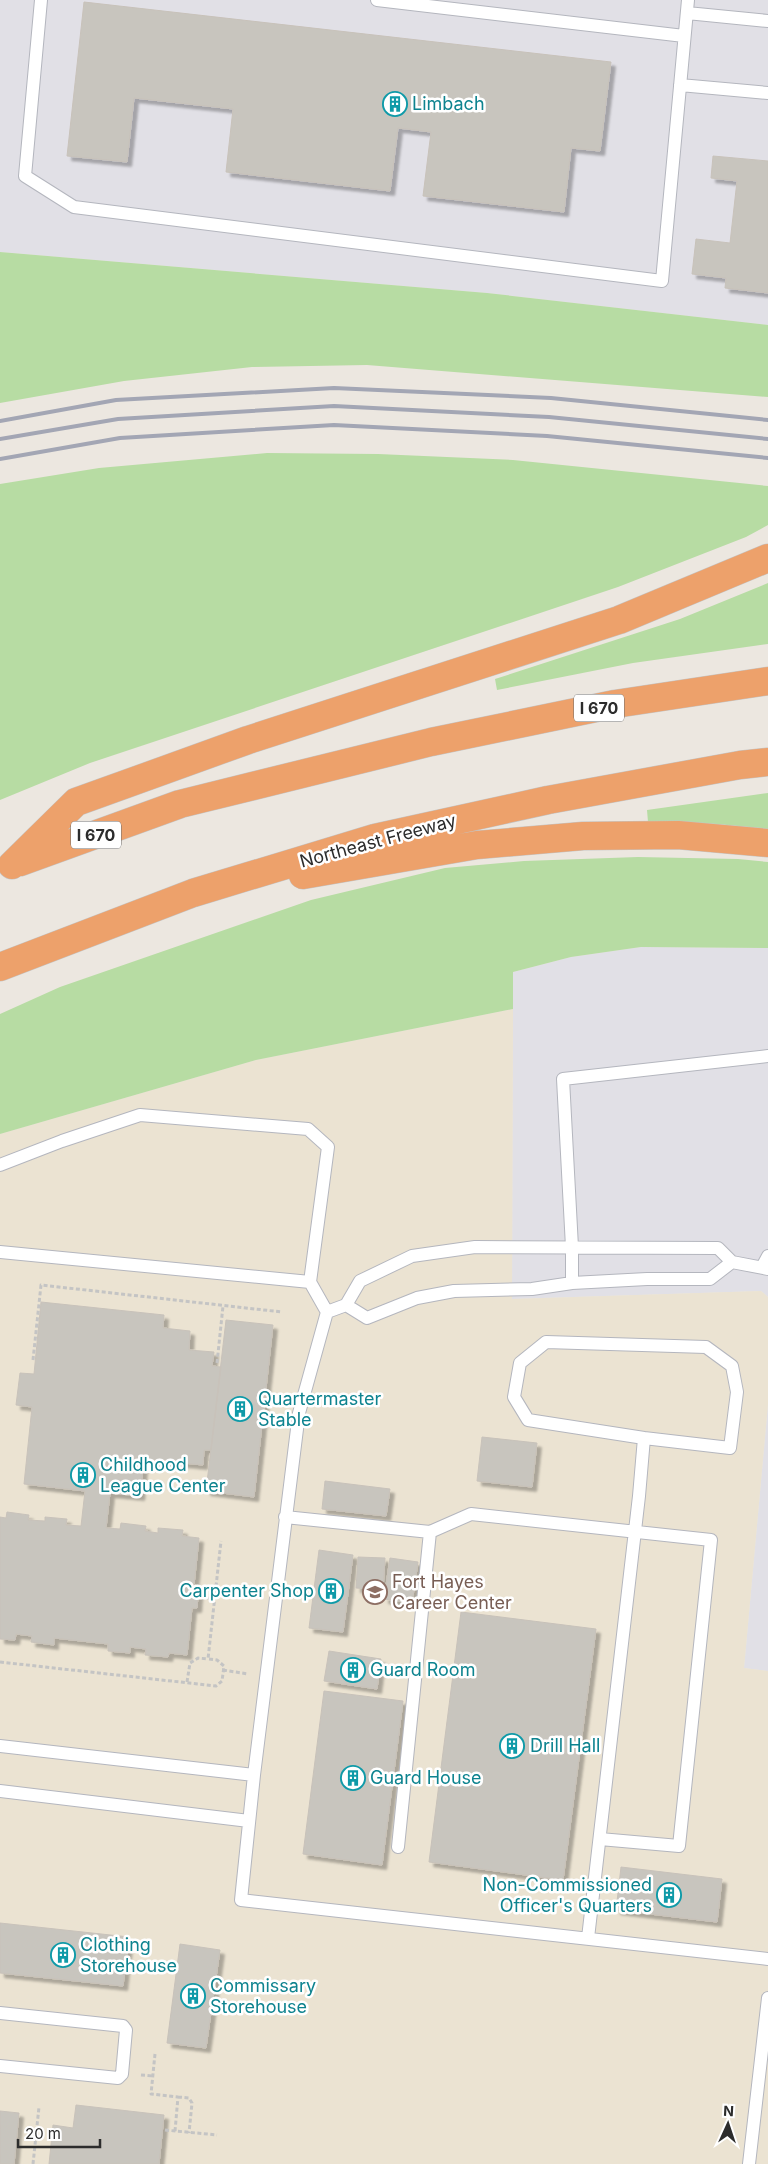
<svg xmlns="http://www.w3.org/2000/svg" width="768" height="2164" font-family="Inter,sans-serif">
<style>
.industrial{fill:#e1e0e6}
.education{fill:#ebe3d2}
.green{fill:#b7dca3}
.building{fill:#c8c5be;stroke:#c8c2ba;filter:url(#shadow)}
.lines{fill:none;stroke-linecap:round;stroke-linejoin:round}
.lane-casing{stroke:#b4b6be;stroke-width:14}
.highway-casing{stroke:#c4c4c4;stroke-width:29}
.path{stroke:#c4c4c4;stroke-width:3;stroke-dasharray:4 2.5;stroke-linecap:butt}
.lane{stroke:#fff;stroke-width:12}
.highway{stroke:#eda16b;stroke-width:28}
.rail{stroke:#a3a6b4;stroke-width:4}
.labels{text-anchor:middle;stroke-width:5;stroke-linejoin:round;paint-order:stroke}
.shield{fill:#fff;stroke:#6b6b6b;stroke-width:1}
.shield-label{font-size:16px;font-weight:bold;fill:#2c2c2c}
.culture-label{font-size:18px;fill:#0d838f;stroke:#fff;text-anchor:start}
.street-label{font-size:18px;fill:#2c2c2c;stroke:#fff}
.education-label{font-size:18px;fill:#785e54;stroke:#fff;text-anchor:start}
</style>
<defs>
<filter id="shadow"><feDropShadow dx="4.5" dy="4.5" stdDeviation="1" flood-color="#0004"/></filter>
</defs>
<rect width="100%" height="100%" fill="#ece7e0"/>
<path class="industrial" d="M 0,0 L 768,0 L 768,325 L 487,293 L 0,252 Z
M 641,947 L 768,948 L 768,1297 L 761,1291 L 512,1299 L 513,972 L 571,957 Z
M 768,1404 L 768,1671 L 744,1668 Z"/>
<path class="education" d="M 513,1009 L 512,1299 L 761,1291 L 768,1297 L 768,1404 L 744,1668 L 768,1671 L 768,2164 L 0,2164 L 0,1134 L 256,1060 Z"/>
<path class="green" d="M 0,252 L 487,293 L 768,325 L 768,397 L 367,365 L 252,367 L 124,381 L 0,403 Z
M 267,453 L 378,454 L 513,460 L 768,486 L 768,525 L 746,537 L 618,587 L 90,763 L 0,800 L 0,484 L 99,468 Z
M 768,583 L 768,644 L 633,663 L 497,690 L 495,679 L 680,619 Z
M 768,793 L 768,829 L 716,824 L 648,822 L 647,810 Z
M 638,857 L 738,859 L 768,862 L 768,948 L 641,947 L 571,957 L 513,972 L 513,1009 L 256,1060 L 0,1134 L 0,1014 L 60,987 L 311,900 L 445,868 L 524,861 Z"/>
<path class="building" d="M 84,2 L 611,62 L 600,151 L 571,148 L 564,212 L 423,196 L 431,132 L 398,128 L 390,191 L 226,172 L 233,109 L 134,98 L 127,162 L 67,156 Z
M 713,156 L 768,161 L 768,293 L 725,288 L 726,278 L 692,274 L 696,239 L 730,243 L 737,181 L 711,178 Z
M 41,1302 L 164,1315 L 163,1328 L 190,1331 L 189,1350 L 214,1352 L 212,1366 L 221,1367 L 211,1450 L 204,1450 L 203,1465 L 144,1459 L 140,1496 L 110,1493 L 106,1528 L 120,1529 L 121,1523 L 146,1526 L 145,1531 L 158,1533 L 158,1528 L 183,1530 L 182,1536 L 199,1538 L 194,1585 L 199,1586 L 197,1608 L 192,1608 L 187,1655 L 169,1653 L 168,1657 L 145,1655 L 146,1649 L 130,1647 L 130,1653 L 108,1651 L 108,1644 L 54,1638 L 54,1645 L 31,1642 L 32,1636 L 16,1634 L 15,1640 L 0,1639 L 0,1517 L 6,1518 L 7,1512 L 29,1515 L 28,1520 L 45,1521 L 45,1517 L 67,1519 L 66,1525 L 81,1526 L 85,1491 L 24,1484 L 32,1407 L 16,1405 L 20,1373 L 34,1374 Z
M 226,1320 L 273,1325 L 254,1497 L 206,1491 Z
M 482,1437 L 537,1443 L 532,1487 L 477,1481 Z
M 325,1481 L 390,1489 L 386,1516 L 322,1509 Z
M 319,1550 L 353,1555 L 343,1632 L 309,1628 Z
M 358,1557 L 385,1558 L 383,1590 L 356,1588 Z
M 390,1558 L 418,1562 L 412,1603 L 384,1599 Z
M 461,1612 L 596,1629 L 563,1880 L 429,1862 Z
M 329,1651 L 381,1659 L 377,1689 L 324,1681 Z
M 324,1691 L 403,1701 L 382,1865 L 303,1854 Z
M 621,1867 L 722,1879 L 717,1922 L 616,1910 Z
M 0,1923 L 129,1937 L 123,1986 L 0,1973 Z
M 180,1944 L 220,1950 L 206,2048 L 167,2043 Z
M 76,2105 L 164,2115 L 159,2164 L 49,2164 L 53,2125 L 73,2128 Z
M 0,2111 L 19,2113 L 14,2164 L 0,2164 Z"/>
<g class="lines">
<defs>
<path id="lane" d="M 41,0 L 25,176 L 74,207 L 662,281 L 688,0
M 377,0 L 684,36
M 687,13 L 768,21
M 680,85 L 768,93
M 0,1165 L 62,1141 L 140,1115 L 308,1129 L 328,1147 L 310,1282 L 327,1312 L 299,1413 L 254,1775 L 241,1900 L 768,1959
M 0,1252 L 310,1282
M 762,1267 L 768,1256
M 572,1283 L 572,1247 L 563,1079 L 768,1056
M 346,1305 L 367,1318 L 417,1298 L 454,1291 L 532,1289 L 572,1283 L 647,1279 L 710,1279 L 732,1262
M 327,1312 L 346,1305 L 360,1281 L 412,1256 L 475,1247 L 718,1248 L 732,1262 L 768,1269
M 285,1517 L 430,1532
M 0,1746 L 254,1775
M 0,1791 L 249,1821
M 398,1847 L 430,1532 L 471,1514 L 711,1540 L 679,1846 L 600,1839
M 588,1938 L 639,1496 L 644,1438 L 528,1420 L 514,1397 L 520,1363 L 546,1342 L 706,1347 L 732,1366 L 737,1392 L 730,1448 L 644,1438
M 0,2013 L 123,2026 L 126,2030 L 122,2074 L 118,2078 L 0,2066
M 749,2164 L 768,1998"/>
<path id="highway" d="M 20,862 L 180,804 L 431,742 L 615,704 L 768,681
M 12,865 L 76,802 L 248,740 L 619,620 L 768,558
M 303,875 L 477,845 L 583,836 L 678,835 L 768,843
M 0,967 L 193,893 L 375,838 L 548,800 L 740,765 L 768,762"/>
</defs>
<use href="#lane" class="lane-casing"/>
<use href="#highway" class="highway-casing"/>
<path class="path" d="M 33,1360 L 41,1285 L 282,1312
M 217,1363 L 223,1306
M 201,1597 L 215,1599
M 0,1662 L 216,1686 L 222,1681 L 224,1666 L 217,1660 L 208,1659 L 221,1541
M 223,1670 L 248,1674
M 187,1682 L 190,1663 L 198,1658 L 208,1659
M 155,2054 L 151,2094 L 178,2097 L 175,2131
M 141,2075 L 153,2076
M 178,2097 L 189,2098 L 192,2103 L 189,2133
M 165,2130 L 217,2135
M 33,2164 L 39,2107"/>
<use href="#lane" class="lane"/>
<use href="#highway" class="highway"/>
<path class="rail" d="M 0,421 L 116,400 L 334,388 L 551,398 L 768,420
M 0,439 L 118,419 L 334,406 L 549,417 L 768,439
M 0,459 L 120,438 L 334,425 L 547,436 L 768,458"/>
</g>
<defs>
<symbol id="building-ring" viewBox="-11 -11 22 22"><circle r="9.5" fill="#fff" stroke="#0f9aa8" stroke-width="1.5"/><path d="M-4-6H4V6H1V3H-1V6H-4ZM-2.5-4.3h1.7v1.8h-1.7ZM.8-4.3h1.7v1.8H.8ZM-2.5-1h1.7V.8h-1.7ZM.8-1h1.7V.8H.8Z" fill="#0f9aa8"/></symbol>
<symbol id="school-ring" viewBox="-11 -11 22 22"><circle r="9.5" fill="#fff" stroke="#8d6e63" stroke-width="1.5"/><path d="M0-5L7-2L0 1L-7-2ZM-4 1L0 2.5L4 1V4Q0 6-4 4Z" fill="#8d6e63"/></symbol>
</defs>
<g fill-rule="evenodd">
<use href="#building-ring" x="381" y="90" width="28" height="28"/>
<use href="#building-ring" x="226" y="1395" width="28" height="28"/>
<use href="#building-ring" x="69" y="1461" width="28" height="28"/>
<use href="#building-ring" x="317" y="1577" width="28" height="28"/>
<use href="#school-ring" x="361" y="1578" width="28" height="28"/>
<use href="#building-ring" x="339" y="1656" width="28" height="28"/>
<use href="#building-ring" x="498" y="1732" width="28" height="28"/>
<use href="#building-ring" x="339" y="1764" width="28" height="28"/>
<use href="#building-ring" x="655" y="1881" width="28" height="28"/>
<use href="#building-ring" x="49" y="1941" width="28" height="28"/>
<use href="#building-ring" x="179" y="1982" width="28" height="28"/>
</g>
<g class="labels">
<g class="shield">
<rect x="574" y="694.5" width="50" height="27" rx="4"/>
<rect x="71" y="821.5" width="50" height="27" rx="4"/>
</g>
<g class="shield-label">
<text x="599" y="714">I 670</text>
<text x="96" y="841">I 670</text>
</g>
<g class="culture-label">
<text x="412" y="110">Limbach</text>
<text x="258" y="1405">Quartermaster<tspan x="258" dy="21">Stable</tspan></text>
<text x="100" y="1471">Childhood<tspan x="100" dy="21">League Center</tspan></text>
<text x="314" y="1597" text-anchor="end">Carpenter Shop</text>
<text x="370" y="1676">Guard Room</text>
<text x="530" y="1752">Drill Hall</text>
<text x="370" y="1784">Guard House</text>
<text x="652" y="1891" text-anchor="end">Non-Commissioned<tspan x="652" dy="21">Officer's Quarters</tspan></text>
<text x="80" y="1951">Clothing<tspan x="80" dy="21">Storehouse</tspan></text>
<text x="210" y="1992">Commissary<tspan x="210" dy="21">Storehouse</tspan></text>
</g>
<g class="street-label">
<text transform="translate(378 841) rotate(-15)" y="6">Northeast Freeway</text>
</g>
<g class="education-label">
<text x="392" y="1588">Fort Hayes<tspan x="392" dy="21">Career Center</tspan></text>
</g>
</g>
<g transform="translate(728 2124) rotate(3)" stroke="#ffffff" stroke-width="4" paint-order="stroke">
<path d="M0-4L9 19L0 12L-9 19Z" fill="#2c2c2c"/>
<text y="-8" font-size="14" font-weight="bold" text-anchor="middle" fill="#2c2c2c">N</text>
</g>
<path d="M18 2139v8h82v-8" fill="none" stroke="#2c2c2c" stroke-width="2.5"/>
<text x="25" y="2139" font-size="15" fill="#2c2c2c" stroke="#ffffff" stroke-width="4" paint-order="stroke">20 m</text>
</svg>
